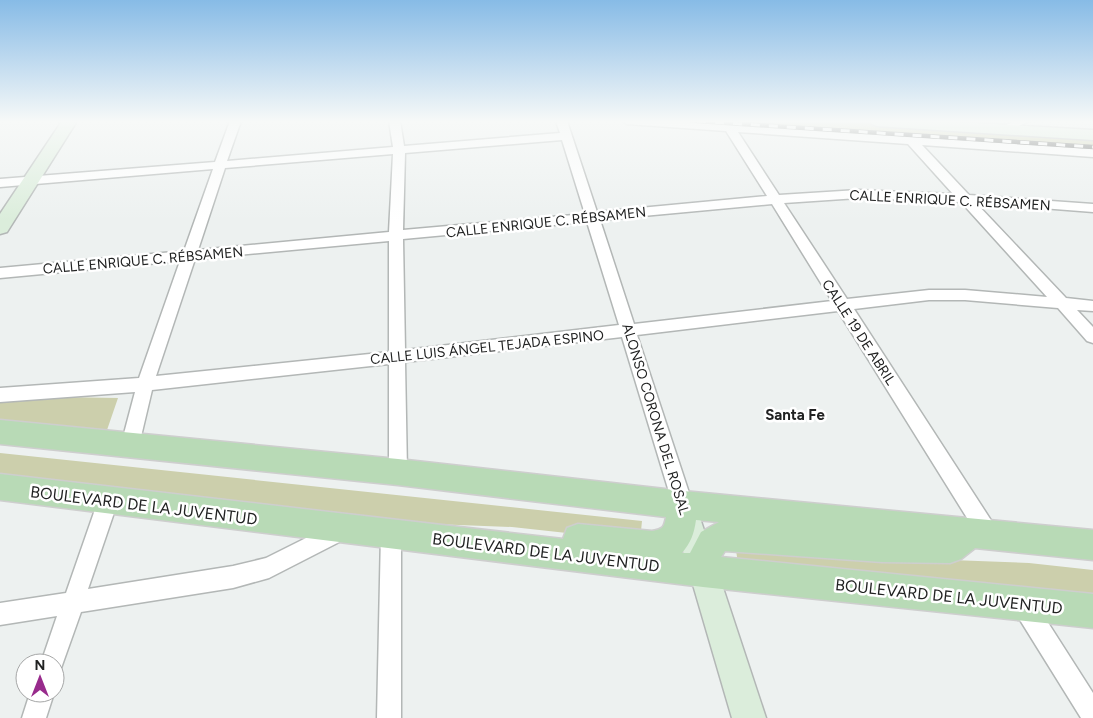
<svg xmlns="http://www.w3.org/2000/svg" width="1093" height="718" font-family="Figtree,sans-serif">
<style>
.green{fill:#cccfac}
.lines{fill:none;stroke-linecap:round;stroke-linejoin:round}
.street-casing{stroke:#b3b7b6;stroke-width:3}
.secondary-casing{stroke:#b3b7b6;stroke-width:3}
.primary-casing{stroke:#cecece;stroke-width:3}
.street{fill:#fff;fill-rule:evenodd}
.secondary{fill:#dbeddb;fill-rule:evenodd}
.primary{fill:#b8dab6;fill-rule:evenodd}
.rail-casing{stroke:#525453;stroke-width:4.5}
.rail{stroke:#fff;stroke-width:3;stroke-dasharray:9;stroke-linecap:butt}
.labels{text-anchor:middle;stroke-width:5;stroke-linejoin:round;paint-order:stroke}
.street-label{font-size:14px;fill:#212222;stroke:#fff}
.neighbourhood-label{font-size:15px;font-weight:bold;fill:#212222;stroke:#fff}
.near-street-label{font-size:16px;fill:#212222;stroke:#fff}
</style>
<rect width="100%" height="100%" fill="#edf1f0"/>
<path class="green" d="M 731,121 L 845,121 L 1093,137 L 1093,148 L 733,124 Z
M 0,396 L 118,398 L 107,430 L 0,423 Z
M 0,453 L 642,521 L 640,541 L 512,527 L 356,521 L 0,476 Z
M 735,543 L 898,558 L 1029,563 L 1093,570 L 1093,602 L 738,564 Z"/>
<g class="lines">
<defs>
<path id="street" d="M 230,121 L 241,121 L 227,161 L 393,147 L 389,121 L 400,121 L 404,146 L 560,133 L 556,121 L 567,121 L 597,212 L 767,196 L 726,131 L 627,124 L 622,121 L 670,121 L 1093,149 L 1093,157 L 922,145 L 969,195 L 1093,204 L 1093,212 L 976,203 L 1066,298 L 1093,301 L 1093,311 L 1077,310 L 1093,327 L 1093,343 L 1087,341 L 1058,308 L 965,300 L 929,300 L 854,309 L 996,528 L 999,535 L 996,542 L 989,545 L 982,542 L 838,311 L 637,335 L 693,505 L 690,511 L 683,514 L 676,511 L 673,505 L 622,337 L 405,362 L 407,472 L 405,478 L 398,480 L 391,478 L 389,472 L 389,364 L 152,390 L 139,445 L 136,451 L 130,453 L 124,451 L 121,445 L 135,392 L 0,402 L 0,388 L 139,378 L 180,261 L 0,278 L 0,268 L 184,251 L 213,169 L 0,187 L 0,179 L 215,162 ZM 738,132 L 908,144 L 953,194 L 858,190 L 779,195 ZM 562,140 L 585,214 L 403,230 L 405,153 ZM 393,154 L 389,232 L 198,250 L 225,168 ZM 858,198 L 961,202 L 1047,297 L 965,290 L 929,290 L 847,299 L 784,203 ZM 772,204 L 832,301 L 634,324 L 600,220 ZM 587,222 L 619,325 L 405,350 L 403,239 ZM 389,241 L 389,352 L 156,376 L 195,259 Z
M 1015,121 L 1030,121 L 1007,131 L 999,131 L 997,129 Z
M 108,492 L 115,495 L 118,501 L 88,589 L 233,566 L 266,558 L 342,520 L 349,523 L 352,530 L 349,537 L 269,578 L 233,588 L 81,612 L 60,671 L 55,673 L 55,663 L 41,663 L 57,616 L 0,625 L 0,603 L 66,593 L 98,501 L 101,495 Z
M 391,524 L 398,527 L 401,534 L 401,718 L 377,718 L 381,534 L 384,527 Z
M 1023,593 L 1031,596 L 1093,693 L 1093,718 L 1081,718 L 1015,612 L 1012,604 L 1015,596 Z
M 30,693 L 54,693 L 46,718 L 22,718 Z"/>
<path id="secondary" d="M 62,121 L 77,121 L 7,232 L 0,234 L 0,214 Z
M 869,121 L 943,121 L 1093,130 L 1093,140 L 877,126 L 872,124 Z
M 683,493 L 693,497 L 696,506 L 766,718 L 732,718 L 670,506 L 673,497 Z"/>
<path id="primary" d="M 0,420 L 398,459 L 683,491 L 1093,530 L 1093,560 L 975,548 L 961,559 L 950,563 L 882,562 L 725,551 L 721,557 L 1093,594 L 1093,628 L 703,587 L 0,500 L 0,474 L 563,539 L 567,528 L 578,524 L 652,531 C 663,529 664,528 666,517 L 398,485 L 0,444 ZM 696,520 L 719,522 L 701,532 L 690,553 L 682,553 C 691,542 694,534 696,520 Z"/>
</defs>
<use href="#street" class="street-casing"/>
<use href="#secondary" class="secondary-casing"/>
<use href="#primary" class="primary-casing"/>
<use href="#street" class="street"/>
<use href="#secondary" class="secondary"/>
<use href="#primary" class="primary"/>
<defs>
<path id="rail" d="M 697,121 L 1093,147"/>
</defs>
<use href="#rail" class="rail-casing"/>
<use href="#rail" class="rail"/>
</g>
<linearGradient id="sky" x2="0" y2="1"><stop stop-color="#87bbe6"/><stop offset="0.55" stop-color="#f7f9f8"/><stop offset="1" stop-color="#f7f9f8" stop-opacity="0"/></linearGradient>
<rect width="1093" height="221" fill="url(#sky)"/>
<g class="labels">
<g class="street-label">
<text transform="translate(950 200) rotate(3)" y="5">CALLE ENRIQUE C. RÉBSAMEN</text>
<text transform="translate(546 222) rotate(-6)" y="5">CALLE ENRIQUE C. RÉBSAMEN</text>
<text transform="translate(143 260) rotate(-5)" y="5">CALLE ENRIQUE C. RÉBSAMEN</text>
<text transform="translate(859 332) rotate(57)" y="5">CALLE 19 DE ABRIL</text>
<text transform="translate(487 347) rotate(-6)" y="5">CALLE LUIS ÁNGEL TEJADA ESPINO</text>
<text transform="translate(656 419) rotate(73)" y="5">ALONSO CORONA DEL ROSAL</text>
</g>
<g class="neighbourhood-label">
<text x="795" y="420">Santa Fe</text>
</g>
<g class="near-street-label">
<text transform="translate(144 505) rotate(7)" y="6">BOULEVARD DE LA JUVENTUD</text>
<text transform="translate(546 552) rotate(7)" y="6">BOULEVARD DE LA JUVENTUD</text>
<text transform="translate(949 596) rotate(6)" y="6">BOULEVARD DE LA JUVENTUD</text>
</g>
</g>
<g transform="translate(40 678)"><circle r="24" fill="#ffffff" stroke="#a6a7a7"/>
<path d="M0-4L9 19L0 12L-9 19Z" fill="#982b8c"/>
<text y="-8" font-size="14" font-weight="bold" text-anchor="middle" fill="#212222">N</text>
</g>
</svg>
